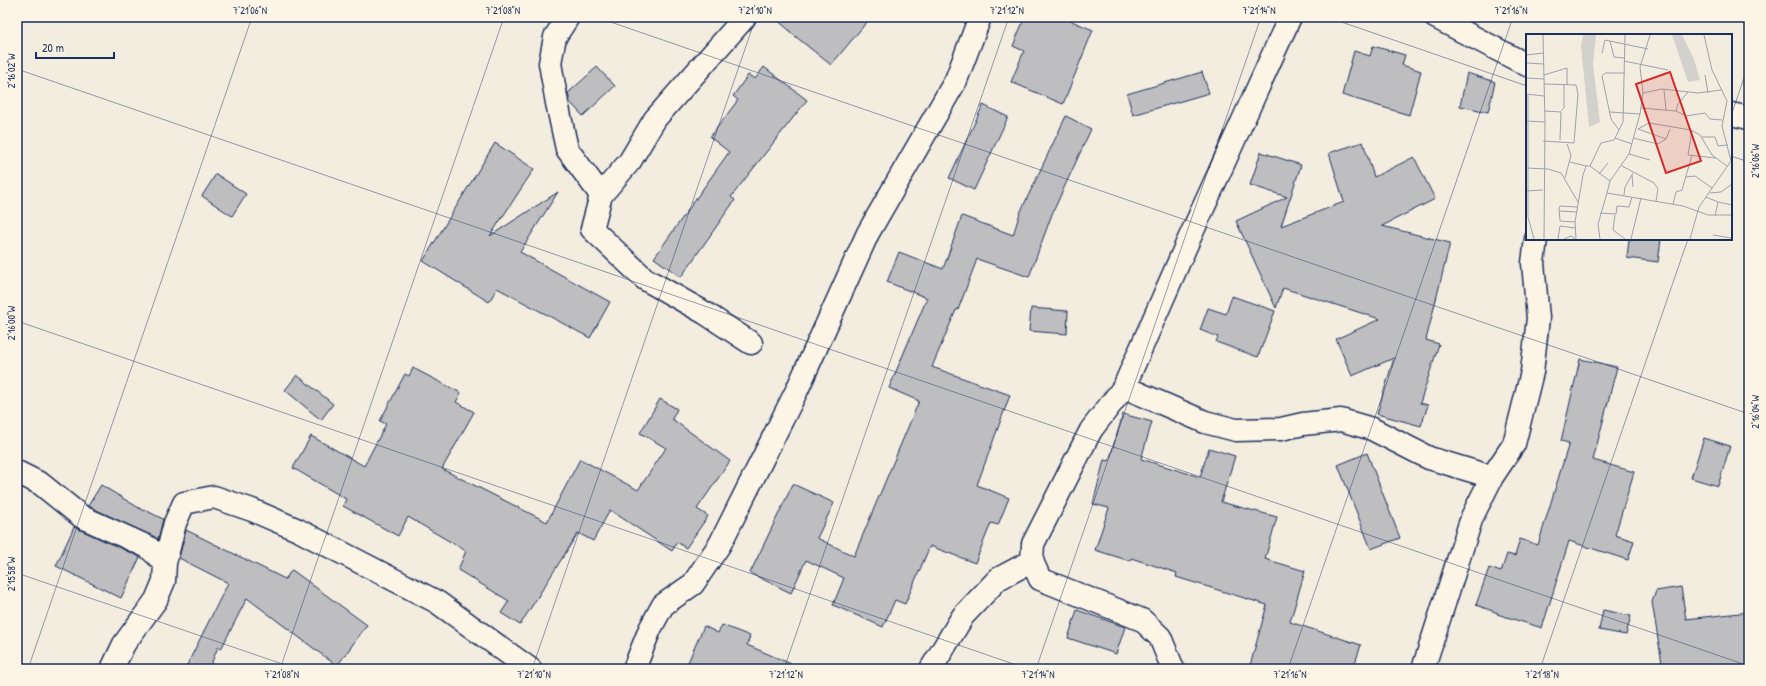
<svg xmlns="http://www.w3.org/2000/svg" width="1766" height="686" font-family="'Patrick Hand',sans-serif">
<style>
.building{fill:#bebec0;stroke:#1b2f5e}
.lines{fill:none;stroke-linecap:round;stroke-linejoin:round}
.minor-casing{stroke:#1b2f5e;stroke-width:25}
.minor{stroke:#fcf5e5;stroke-width:22}
.ticks{fill:none;stroke:#1b2f5e;stroke-width:1;stroke-opacity:0.45}
.inset-road{fill:none;stroke:#9da1ac;stroke-width:1}
.view{fill:#d62828;fill-opacity:0.15;stroke:#d62828;stroke-width:2}
.inset-edge{fill:none;stroke:#1b2f5e;stroke-width:2}
.neatline{fill:none;stroke:#1b2f5e;stroke-width:1.5}
.ticks-label{font-size:10px;text-anchor:middle;fill:#1b2f5e}
</style>
<rect width="100%" height="100%" fill="#f3ede0"/>
<filter id="ink" filterUnits="userSpaceOnUse"><feTurbulence type="fractalNoise" baseFrequency=".025" numOctaves="2"/><feDisplacementMap in="SourceGraphic" scale="8" xChannelSelector="R" yChannelSelector="G"/><feConvolveMatrix kernelMatrix="1 2 1 2 8 2 1 2 1" color-interpolation-filters="sRGB"/></filter>
<g filter="url(#ink)">
<path class="building" d="M 774,17 L 871,17 L 831,65 L 790,32 L 790,31 Z
M 1025,17 L 1062,17 L 1093,30 L 1063,104 L 1011,82 L 1024,51 L 1013,46 Z
M 1373,46 L 1405,55 L 1402,65 L 1421,71 L 1409,115 L 1342,95 L 1354,51 L 1370,56 Z
M 597,67 L 615,86 L 583,116 L 570,102 L 568,93 Z
M 764,67 L 807,100 L 731,197 L 735,200 L 681,277 L 654,258 L 729,152 L 710,137 L 738,100 L 733,96 L 748,75 L 755,79 Z
M 1202,72 L 1209,93 L 1133,115 L 1127,94 Z
M 1467,73 L 1495,82 L 1488,112 L 1460,106 Z
M 983,105 L 1008,117 L 974,190 L 949,178 Z
M 1066,116 L 1091,129 L 1052,214 L 1029,277 L 977,259 L 958,310 L 956,310 L 932,367 L 1010,395 L 977,485 L 1009,498 L 998,525 L 991,523 L 975,563 L 930,546 L 905,604 L 895,600 L 883,627 L 833,605 L 844,578 L 806,560 L 791,593 L 750,573 L 793,484 L 834,503 L 817,538 L 854,556 L 919,401 L 889,388 L 927,298 L 887,282 L 899,252 L 943,269 L 962,216 L 1013,235 L 1020,213 Z
M 1363,142 L 1374,177 L 1414,157 L 1435,199 L 1382,226 L 1450,243 L 1426,340 L 1439,344 L 1420,403 L 1428,405 L 1421,426 L 1377,414 L 1394,358 L 1352,376 L 1336,339 L 1380,319 L 1283,288 L 1276,308 L 1236,221 L 1287,197 L 1250,185 L 1261,152 L 1301,165 L 1281,226 L 1344,202 L 1329,153 Z
M 495,143 L 534,169 L 490,236 L 558,192 L 520,252 L 610,302 L 590,338 L 497,288 L 489,302 L 423,261 Z
M 216,174 L 246,194 L 232,216 L 202,196 Z
M 1629,239 L 1661,239 L 1658,262 L 1627,258 Z
M 1232,296 L 1275,311 L 1258,357 L 1216,342 L 1218,337 L 1200,330 L 1208,308 L 1226,314 Z
M 1031,308 L 1068,311 L 1067,334 L 1029,331 Z
M 1580,359 L 1617,367 L 1593,460 L 1634,472 L 1615,535 L 1634,541 L 1628,560 L 1569,541 L 1542,628 L 1497,614 L 1498,613 L 1476,605 L 1489,568 L 1501,572 L 1507,554 L 1515,556 L 1520,539 L 1538,545 L 1569,443 L 1561,441 Z
M 413,368 L 461,393 L 456,402 L 474,412 L 442,469 L 547,522 L 580,459 L 638,490 L 666,448 L 640,433 L 660,399 L 677,409 L 672,419 L 730,461 L 697,509 L 708,516 L 686,548 L 677,542 L 672,551 L 610,510 L 593,541 L 578,533 L 520,625 L 501,613 L 509,601 L 458,570 L 466,551 L 408,517 L 398,536 L 343,506 L 346,499 L 293,468 L 311,436 L 364,466 L 386,424 L 380,421 L 405,374 L 409,376 Z
M 297,375 L 333,404 L 321,420 L 285,390 Z
M 1123,414 L 1152,422 L 1141,459 L 1200,477 L 1209,448 L 1235,456 L 1221,502 L 1277,517 L 1265,559 L 1305,571 L 1290,622 L 1361,645 L 1353,669 L 1249,669 L 1267,605 L 1176,577 L 1177,573 L 1131,558 L 1130,561 L 1095,550 L 1109,508 L 1093,504 L 1104,460 L 1109,461 Z
M 1704,438 L 1730,446 L 1718,486 L 1691,478 Z
M 1367,453 L 1400,538 L 1371,549 L 1338,465 Z
M 101,485 L 144,511 L 145,510 L 163,519 L 158,539 L 88,506 Z
M 74,527 L 140,557 L 121,598 L 56,566 Z
M 186,530 L 285,579 L 292,570 L 367,625 L 337,666 L 247,598 L 221,649 L 218,647 L 209,669 L 185,669 L 228,583 L 179,558 Z
M 1681,587 L 1686,619 L 1749,612 L 1749,669 L 1663,669 L 1652,602 L 1656,591 Z
M 1077,610 L 1125,627 L 1116,654 L 1068,638 Z
M 1603,610 L 1631,616 L 1626,635 L 1599,630 Z
M 722,625 L 750,636 L 747,645 L 803,669 L 685,669 L 704,626 L 718,633 Z"/>
<g class="lines">
<defs>
<path id="minor" d="M 568,17 L 555,37 L 550,63 L 557,103 L 567,149 L 601,195
M 745,17 L 655,119 L 630,161 L 601,195 L 592,229 L 645,279 L 705,313 L 751,343
M 1435,17 L 1527,65
M 1731,114 L 1749,118
M 1124,387 L 1205,422 L 1236,430 L 1281,429 L 1303,424 L 1341,420 L 1372,429 L 1429,458 L 1492,477
M 17,472 L 41,484 L 82,517 L 148,547 L 165,563
M 112,669 L 124,644 L 156,600 L 164,581 L 165,563 L 175,523 L 184,503 L 214,497 L 252,510 L 298,530 L 437,602 L 530,669
M 634,669 L 650,629 L 663,605 L 693,584 L 720,544 L 797,390 L 868,233 L 956,80 L 980,17
M 931,669 L 963,616 L 998,579 L 1032,561
M 1173,669 L 1160,637 L 1142,620 L 1040,579 L 1032,561 L 1033,544 L 1091,430 L 1124,387 L 1185,248 L 1290,17
M 1423,669 L 1472,517 L 1492,477 L 1514,444 L 1532,372 L 1538,318 L 1533,263 L 1536,239"/>
</defs>
<use href="#minor" class="minor-casing"/>
<use href="#minor" class="minor"/>
</g>
</g>
<path class="ticks" d="M 596,17 L 1749,414M 1327,17 L 1527,86M 17,69 L 1749,666M 1731,116 L 1749,63M 1731,156 L 1749,162M 17,321 L 1028,669M 17,573 L 297,669M 28,669 L 252,17M 280,669 L 504,17M 532,669 L 756,17M 784,669 L 1009,17M 1036,669 L 1261,17M 1288,669 L 1513,17M 1540,669 L 1688,239"/>
<g transform="translate(1526 34)">
<rect width="206" height="206" fill="#f3ede0"/>
<path d="M 57,1 L 70,1 L 67,30 L 74,88 L 63,93 L 55,12 ZM 146,1 L 156,1 L 168,25 L 174,46 L 162,48 Z" fill="#d3d1cc"/>
<path class="inset-road" d="M 17,1 L 19,88 L 18,205M 84,7 L 88,23 L 98,24M 76,19 L 79,6 L 122,15M 0,21 L 18,19M 98,27 L 142,36M 0,29 L 18,30M 18,41 L 41,34 L 41,51M 179,41 L 182,59M 0,44 L 18,45M 138,56 L 140,76M 117,59 L 136,55 L 172,59 L 195,56M 0,60 L 18,62M 2,61 L 2,183 L 8,205M 115,74 L 150,77 L 160,82 L 179,79 L 184,85 L 196,86M 19,77 L 35,78 L 34,106M 35,77 L 38,74 L 38,50M 150,77 L 152,70 L 162,58M 84,78 L 114,80M 0,87 L 19,88M 112,95 L 123,89 L 165,96 L 174,101 L 186,121 L 201,132M 112,95 L 140,105 L 144,95M 93,96 L 85,85 L 76,42 L 79,39 L 99,39M 166,97 L 162,121 L 190,124M 176,103 L 189,103 L 192,112 L 202,111M 89,104 L 106,110M 107,104 L 132,110 L 140,105M 17,107 L 48,109 L 52,60 L 50,51 L 18,50M 103,120 L 124,126M 44,128 L 60,132M 64,132 L 75,109 L 88,106 L 97,88 L 99,1M 64,132 L 84,147M 96,132 L 128,149 L 132,155 L 130,167M 0,134 L 22,135 L 35,139 L 52,168M 73,140 L 82,129M 106,141 L 107,153M 159,143 L 169,142 L 186,154M 39,144 L 45,121 L 41,110M 0,157 L 17,156M 81,159 L 84,147 L 103,120 L 114,80 L 117,59 L 114,33 L 124,1M 184,159 L 195,158 L 206,150M 98,161 L 99,153 L 107,139M 180,163 L 192,168M 147,170 L 150,158 L 156,156 L 166,121M 33,177 L 51,178M 74,179 L 90,180 L 91,172 L 103,173 L 106,163M 89,181 L 87,196 L 99,205M 189,182 L 192,168 L 206,171M 49,188 L 34,187 L 33,174 L 34,172 L 51,173M 187,201 L 205,204M 32,205 L 34,192 L 49,194M 38,205 L 45,202 L 49,205M 50,205 L 49,188 L 57,141 L 60,132 L 64,132M 74,205 L 72,190 L 81,159 L 157,172 L 182,181 L 206,181M 105,205 L 115,164M 164,205 L 173,173 L 205,127 L 196,92 L 201,67 L 186,36 L 178,1"/>
<path class="view" d="M 144,38 L 175,127 L 140,139 L 110,50 Z"/>
<rect width="206" height="206" class="inset-edge"/>
</g>
<rect width="1766" height="686" fill="none" stroke="#fcf5e5" stroke-width="44"/>
<path d="M36 52v6h78v-6" fill="none" stroke="#1b2f5e" stroke-width="2"/>
<text x="42" y="52" font-size="12" fill="#1b2f5e" stroke="#fcf5e5" stroke-width="3" paint-order="stroke">20 m</text>
<rect x="22" y="22" width="1722" height="642" class="neatline"/>
<g class="ticks-label">
<text x="250" y="14">7°21'06"N</text>
<text x="503" y="14">7°21'08"N</text>
<text x="755" y="14">7°21'10"N</text>
<text x="1007" y="14">7°21'12"N</text>
<text x="1259" y="14">7°21'14"N</text>
<text x="1511" y="14">7°21'16"N</text>
<text transform="translate(11 71) rotate(-90)" y="4">2°16'02"W</text>
<text transform="translate(1755 161) rotate(-90)" y="4">2°16'06"W</text>
<text transform="translate(11 323) rotate(-90)" y="4">2°16'00"W</text>
<text transform="translate(1755 412) rotate(-90)" y="4">2°16'04"W</text>
<text transform="translate(11 574) rotate(-90)" y="4">2°15'58"W</text>
<text x="282" y="678">7°21'08"N</text>
<text x="534" y="678">7°21'10"N</text>
<text x="786" y="678">7°21'12"N</text>
<text x="1038" y="678">7°21'14"N</text>
<text x="1290" y="678">7°21'16"N</text>
<text x="1542" y="678">7°21'18"N</text>
</g>
</svg>
